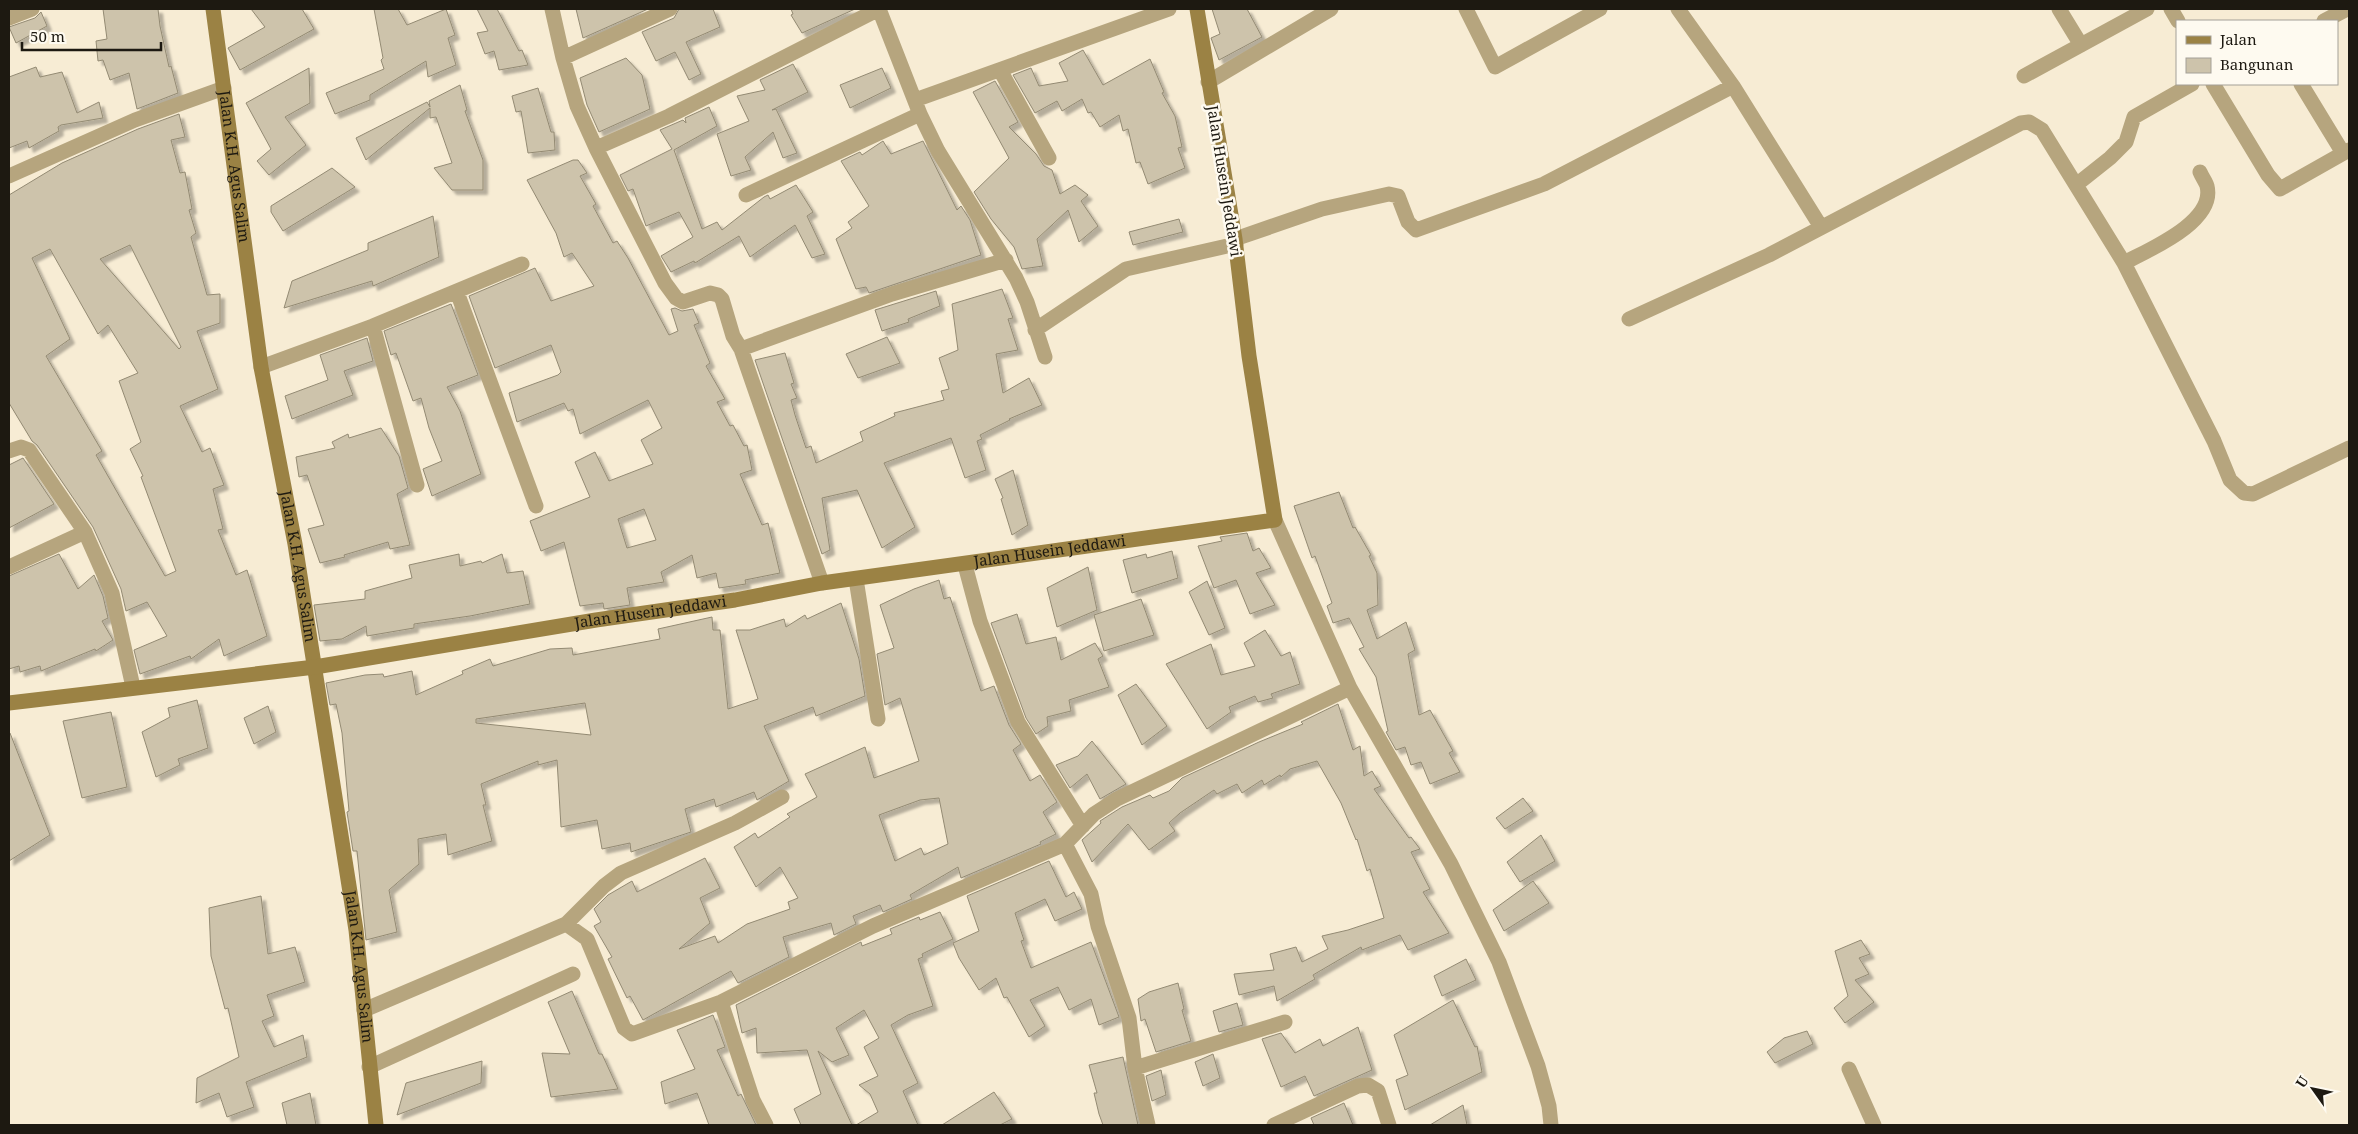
<svg xmlns="http://www.w3.org/2000/svg" width="2358" height="1134" font-family="'Noto Serif',serif">
<style>
.building{fill:#cdc3ab;stroke:#938a73;fill-rule:evenodd;filter:url(#shadow)}
.lines{fill:none;stroke-linecap:round;stroke-linejoin:round}
.street{stroke:#b6a57e;stroke-width:15}
.secondary{stroke:#9b8244;stroke-width:15}
.labels{text-anchor:middle;stroke-width:5;stroke-linejoin:round;paint-order:stroke}
.street-label{font-size:15px;fill:#1d1911;stroke:#fefaf0}
</style>
<defs>
<filter id="shadow"><feDropShadow dx="4.5" dy="4.5" stdDeviation="1" flood-color="#0004"/></filter>
</defs>
<rect width="100%" height="100%" fill="#f7ecd4"/>
<path class="building" d="M 103,9 L 158,9 L 160,26 L 169,67 L 171,66 L 178,93 L 137,109 L 129,73 L 110,80 L 103,60 L 98,61 L 96,41 L 107,39 Z
M 251,9 L 302,9 L 314,29 L 240,70 L 228,48 L 265,27 Z
M 374,9 L 398,9 L 407,25 L 446,9 L 455,35 L 448,38 L 456,65 L 428,77 L 426,61 L 370,95 L 370,100 L 335,114 L 326,93 L 384,69 L 381,60 L 383,58 Z
M 477,9 L 497,9 L 519,51 L 522,50 L 528,65 L 499,70 L 494,51 L 485,54 L 477,33 L 488,31 Z
M 576,9 L 648,9 L 583,38 Z
M 679,9 L 713,9 L 720,27 L 686,42 L 701,74 L 689,80 L 675,52 L 656,61 L 642,32 L 674,18 Z
M 791,9 L 855,9 L 802,33 L 791,15 L 793,14 Z
M 1212,9 L 1247,9 L 1262,37 L 1219,60 L 1211,38 L 1220,34 Z
M 41,12 L 47,26 L 16,43 L 9,27 L 35,18 Z
M 1083,50 L 1103,85 L 1150,59 L 1164,92 L 1162,93 L 1175,116 L 1182,147 L 1178,148 L 1185,168 L 1148,184 L 1140,162 L 1136,163 L 1128,129 L 1123,131 L 1119,115 L 1100,127 L 1091,112 L 1088,113 L 1082,99 L 1062,111 L 1057,101 L 1035,113 L 1013,75 L 1031,68 L 1039,86 L 1068,81 L 1059,63 Z
M 626,58 L 642,75 L 650,109 L 599,132 L 587,105 L 580,78 Z
M 793,64 L 808,92 L 772,110 L 776,109 L 797,153 L 783,158 L 773,132 L 745,157 L 751,170 L 731,176 L 717,134 L 749,121 L 737,96 L 765,90 L 760,80 Z
M 36,67 L 40,77 L 62,72 L 77,113 L 99,102 L 103,118 L 61,125 L 58,127 L 59,131 L 29,148 L 27,141 L 9,148 L 9,77 Z
M 309,68 L 310,103 L 285,117 L 306,145 L 269,175 L 257,161 L 271,149 L 246,103 Z
M 882,68 L 891,88 L 850,108 L 840,85 Z
M 995,81 L 1018,122 L 1009,127 L 1036,154 L 1044,166 L 1052,170 L 1060,194 L 1075,185 L 1088,195 L 1081,201 L 1098,226 L 1079,242 L 1068,210 L 1037,239 L 1043,266 L 1022,269 L 1014,247 L 991,219 L 974,192 L 1009,158 L 973,92 Z
M 460,85 L 467,110 L 465,111 L 483,160 L 483,190 L 452,190 L 434,168 L 452,163 L 436,117 L 430,118 L 430,108 L 366,160 L 356,138 L 427,102 L 430,107 L 429,101 Z
M 538,88 L 551,132 L 554,132 L 555,150 L 528,153 L 521,111 L 516,112 L 512,96 Z
M 709,107 L 717,126 L 674,150 L 702,229 L 717,222 L 722,230 L 764,197 L 768,195 L 770,199 L 796,185 L 813,212 L 807,216 L 825,254 L 812,258 L 795,225 L 750,257 L 739,236 L 695,263 L 694,261 L 671,272 L 661,256 L 693,237 L 679,212 L 646,226 L 633,189 L 628,191 L 620,175 L 672,149 L 660,130 L 683,120 L 686,123 L 685,118 Z
M 179,114 L 185,137 L 171,140 L 180,173 L 185,172 L 192,209 L 189,210 L 196,233 L 191,237 L 207,295 L 220,294 L 220,323 L 197,331 L 218,389 L 180,406 L 202,452 L 210,448 L 224,485 L 213,489 L 223,529 L 218,530 L 236,575 L 247,570 L 267,636 L 224,656 L 219,639 L 191,659 L 190,656 L 140,674 L 134,650 L 167,636 L 147,602 L 126,611 L 121,589 L 93,527 L 37,445 L 32,441 L 9,403 L 9,195 L 62,163 L 138,129 ZM 130,245 L 181,347 L 179,349 L 100,259 ZM 50,249 L 98,334 L 108,325 L 138,373 L 119,381 L 141,442 L 130,449 L 143,476 L 141,477 L 176,571 L 165,576 L 96,455 L 102,451 L 46,356 L 70,339 L 32,258 Z
M 883,141 L 891,154 L 923,141 L 957,210 L 961,206 L 970,220 L 981,255 L 869,293 L 866,287 L 856,289 L 836,239 L 852,228 L 848,222 L 869,206 L 841,161 L 860,152 L 862,155 Z
M 573,160 L 578,160 L 587,173 L 580,176 L 596,204 L 593,206 L 613,243 L 617,241 L 628,258 L 669,335 L 678,331 L 671,309 L 675,308 L 682,311 L 693,309 L 699,323 L 694,325 L 710,363 L 706,366 L 725,399 L 717,402 L 730,426 L 733,425 L 744,446 L 747,445 L 752,470 L 740,474 L 762,525 L 768,523 L 780,573 L 745,580 L 746,584 L 719,588 L 716,573 L 697,578 L 692,555 L 661,572 L 664,582 L 627,588 L 630,605 L 604,609 L 603,603 L 580,606 L 564,542 L 541,551 L 530,521 L 590,497 L 575,462 L 595,452 L 609,481 L 653,464 L 641,440 L 662,428 L 648,400 L 580,434 L 573,409 L 568,411 L 564,403 L 517,422 L 509,393 L 558,375 L 561,372 L 551,345 L 495,368 L 469,296 L 535,268 L 551,301 L 594,286 L 572,253 L 564,257 L 556,233 L 527,180 ZM 644,509 L 656,540 L 627,548 L 618,519 Z
M 332,168 L 355,187 L 283,231 L 271,212 L 271,206 Z
M 433,216 L 439,257 L 373,286 L 372,281 L 284,308 L 292,281 L 368,250 L 368,243 Z
M 1179,219 L 1183,232 L 1133,245 L 1129,232 Z
M 1002,289 L 1013,318 L 1008,319 L 1018,350 L 996,354 L 1003,393 L 1029,378 L 1042,405 L 1009,419 L 1010,420 L 980,435 L 982,439 L 977,441 L 986,470 L 965,478 L 951,438 L 884,463 L 915,527 L 882,548 L 857,490 L 822,498 L 830,550 L 822,554 L 755,360 L 785,353 L 794,383 L 791,384 L 797,398 L 791,400 L 795,415 L 806,448 L 811,446 L 816,463 L 863,441 L 860,432 L 895,416 L 894,413 L 944,400 L 941,391 L 949,389 L 939,358 L 958,350 L 952,304 Z
M 936,291 L 940,306 L 908,319 L 909,322 L 882,331 L 875,310 Z
M 451,304 L 478,375 L 447,387 L 460,411 L 481,474 L 432,496 L 423,469 L 442,461 L 429,428 L 421,398 L 413,401 L 396,353 L 391,355 L 384,331 Z
M 887,337 L 900,363 L 858,378 L 846,354 Z
M 367,338 L 373,361 L 344,371 L 353,395 L 292,419 L 285,396 L 328,380 L 320,355 Z
M 381,428 L 399,456 L 408,488 L 397,494 L 410,545 L 390,549 L 388,542 L 344,555 L 345,557 L 320,563 L 308,529 L 324,525 L 307,475 L 299,477 L 296,457 L 335,448 L 332,442 L 348,434 L 349,438 Z
M 23,458 L 54,504 L 9,528 L 9,465 Z
M 1013,470 L 1028,525 L 1012,535 L 1001,499 L 1003,498 L 995,479 Z
M 1339,492 L 1353,528 L 1355,527 L 1371,555 L 1369,556 L 1377,573 L 1378,605 L 1367,610 L 1377,639 L 1406,622 L 1415,650 L 1408,654 L 1419,715 L 1430,710 L 1453,751 L 1449,753 L 1460,772 L 1430,784 L 1421,762 L 1411,765 L 1405,747 L 1396,750 L 1386,732 L 1388,731 L 1376,677 L 1359,649 L 1364,647 L 1349,618 L 1333,623 L 1327,606 L 1332,603 L 1315,556 L 1312,558 L 1294,506 Z
M 1247,533 L 1253,551 L 1259,548 L 1271,568 L 1256,573 L 1275,605 L 1250,614 L 1236,580 L 1214,588 L 1198,546 L 1222,541 L 1220,537 Z
M 1172,551 L 1178,578 L 1132,593 L 1123,560 L 1146,554 L 1147,558 Z
M 59,554 L 78,589 L 94,575 L 103,596 L 108,618 L 102,621 L 113,640 L 96,651 L 95,649 L 41,671 L 40,666 L 20,672 L 19,666 L 9,669 L 9,576 Z
M 459,554 L 460,566 L 481,561 L 482,563 L 502,554 L 507,573 L 523,571 L 530,604 L 470,616 L 414,624 L 414,628 L 367,636 L 366,626 L 342,639 L 320,641 L 314,605 L 365,599 L 365,591 L 412,578 L 409,565 Z
M 1088,567 L 1097,610 L 1057,627 L 1047,588 Z
M 939,580 L 944,599 L 950,597 L 981,691 L 994,686 L 1009,725 L 1021,744 L 1013,750 L 1030,781 L 1040,775 L 1057,802 L 1043,812 L 1056,834 L 1040,842 L 1041,844 L 961,878 L 958,867 L 910,895 L 912,899 L 883,912 L 880,905 L 853,916 L 856,924 L 834,935 L 831,923 L 783,937 L 789,957 L 738,983 L 731,971 L 643,1020 L 630,996 L 627,998 L 608,959 L 612,957 L 594,926 L 601,922 L 594,909 L 608,895 L 632,881 L 637,892 L 705,858 L 720,888 L 700,898 L 710,923 L 679,949 L 715,936 L 718,943 L 747,924 L 790,909 L 788,902 L 798,898 L 780,867 L 756,887 L 734,847 L 755,833 L 758,838 L 790,817 L 787,814 L 817,797 L 805,774 L 865,747 L 874,778 L 919,761 L 900,698 L 885,705 L 877,654 L 894,648 L 880,605 L 914,589 ZM 939,798 L 948,844 L 924,855 L 921,848 L 895,861 L 879,815 L 920,800 Z
M 1207,581 L 1225,628 L 1209,635 L 1189,592 Z
M 1141,599 L 1154,635 L 1104,651 L 1094,615 Z
M 841,603 L 859,659 L 865,696 L 816,716 L 813,707 L 764,726 L 789,781 L 757,800 L 754,792 L 716,807 L 714,799 L 685,809 L 691,832 L 631,852 L 630,843 L 602,849 L 597,820 L 561,827 L 557,760 L 538,765 L 538,761 L 481,784 L 486,805 L 483,805 L 492,841 L 448,855 L 446,834 L 418,839 L 419,864 L 389,890 L 397,932 L 366,940 L 357,851 L 353,851 L 347,812 L 349,811 L 342,733 L 336,704 L 330,705 L 326,683 L 365,675 L 383,674 L 384,677 L 412,671 L 416,695 L 463,674 L 462,671 L 490,659 L 493,666 L 550,649 L 572,648 L 573,655 L 660,639 L 658,629 L 712,617 L 713,630 L 720,630 L 728,709 L 758,699 L 736,630 L 750,630 L 784,619 L 786,627 L 805,615 L 807,619 ZM 585,703 L 591,735 L 476,723 L 476,719 Z
M 1017,614 L 1026,644 L 1056,637 L 1061,660 L 1095,643 L 1103,656 L 1098,659 L 1109,687 L 1069,700 L 1071,711 L 1047,717 L 1048,726 L 1036,734 L 1026,718 L 991,623 Z
M 1265,630 L 1281,656 L 1290,652 L 1300,684 L 1271,694 L 1273,698 L 1258,702 L 1255,696 L 1229,707 L 1231,712 L 1207,729 L 1166,664 L 1211,644 L 1221,675 L 1255,666 L 1244,643 Z
M 1136,684 L 1167,726 L 1142,745 L 1118,695 Z
M 197,700 L 208,748 L 178,759 L 180,765 L 156,777 L 142,732 L 170,717 L 168,708 Z
M 1338,704 L 1353,750 L 1360,746 L 1364,776 L 1372,771 L 1381,786 L 1374,789 L 1409,838 L 1411,837 L 1420,849 L 1411,852 L 1430,889 L 1423,892 L 1449,933 L 1408,950 L 1400,935 L 1362,950 L 1361,947 L 1313,975 L 1315,979 L 1277,1001 L 1274,986 L 1239,995 L 1234,974 L 1274,970 L 1270,954 L 1296,947 L 1302,962 L 1328,949 L 1322,936 L 1348,930 L 1384,918 L 1370,869 L 1367,871 L 1357,839 L 1356,840 L 1341,803 L 1317,761 L 1290,769 L 1281,777 L 1280,775 L 1264,785 L 1262,780 L 1242,793 L 1237,784 L 1217,794 L 1214,790 L 1180,813 L 1169,823 L 1175,831 L 1149,850 L 1128,824 L 1092,862 L 1082,840 L 1101,823 L 1100,821 L 1122,807 L 1150,795 L 1153,798 L 1169,791 L 1182,778 L 1259,742 L 1303,724 L 1301,722 Z
M 268,706 L 276,732 L 254,744 L 244,718 Z
M 111,712 L 127,787 L 82,798 L 63,721 Z
M 10,733 L 50,835 L 9,861 L 9,734 Z
M 1092,741 L 1126,784 L 1100,799 L 1087,774 L 1070,788 L 1056,765 L 1078,756 Z
M 1523,798 L 1533,811 L 1505,829 L 1496,818 Z
M 1541,835 L 1555,861 L 1520,882 L 1507,862 Z
M 1049,861 L 1066,897 L 1074,892 L 1082,909 L 1055,921 L 1045,899 L 1015,913 L 1024,940 L 1021,941 L 1031,968 L 1091,942 L 1119,1017 L 1099,1025 L 1091,999 L 1069,1010 L 1058,987 L 1030,1000 L 1045,1026 L 1029,1037 L 1007,997 L 1004,998 L 996,978 L 979,990 L 959,958 L 953,943 L 979,931 L 967,896 Z
M 1533,881 L 1549,903 L 1504,931 L 1493,910 Z
M 261,896 L 268,954 L 295,947 L 305,982 L 267,995 L 274,1016 L 262,1021 L 274,1047 L 303,1035 L 307,1057 L 246,1082 L 254,1107 L 227,1117 L 219,1093 L 196,1103 L 197,1078 L 239,1057 L 228,1008 L 225,1009 L 211,956 L 209,908 Z
M 940,912 L 953,939 L 922,954 L 923,957 L 918,959 L 933,1006 L 908,1015 L 891,1025 L 918,1083 L 903,1091 L 918,1125 L 856,1125 L 878,1112 L 870,1094 L 859,1085 L 878,1076 L 864,1047 L 879,1038 L 864,1010 L 836,1028 L 849,1055 L 832,1062 L 818,1051 L 852,1125 L 801,1125 L 794,1109 L 821,1094 L 807,1050 L 757,1053 L 756,1028 L 742,1033 L 736,1005 L 861,942 L 862,946 L 892,934 L 890,929 L 919,917 L 920,920 Z
M 1861,940 L 1870,954 L 1859,958 L 1869,974 L 1855,980 L 1874,1002 L 1845,1023 L 1834,1008 L 1848,996 L 1835,951 Z
M 1466,959 L 1476,980 L 1442,996 L 1434,976 Z
M 1178,983 L 1184,1009 L 1182,1010 L 1191,1041 L 1156,1052 L 1145,1019 L 1141,1021 L 1138,999 L 1149,992 Z
M 572,991 L 599,1054 L 602,1054 L 618,1089 L 551,1097 L 542,1053 L 570,1054 L 548,1002 Z
M 1453,1000 L 1475,1047 L 1477,1046 L 1482,1072 L 1405,1110 L 1396,1080 L 1408,1075 L 1394,1035 Z
M 1237,1003 L 1243,1025 L 1219,1032 L 1213,1011 Z
M 713,1015 L 725,1047 L 717,1050 L 738,1096 L 741,1094 L 756,1125 L 709,1125 L 697,1093 L 665,1104 L 661,1082 L 695,1069 L 677,1030 Z
M 1358,1027 L 1372,1070 L 1314,1096 L 1305,1076 L 1281,1087 L 1262,1039 L 1281,1033 L 1295,1053 L 1320,1039 L 1323,1046 Z
M 1807,1031 L 1813,1044 L 1775,1063 L 1767,1052 L 1784,1038 Z
M 1213,1054 L 1220,1078 L 1203,1086 L 1195,1062 Z
M 1123,1057 L 1138,1125 L 1103,1125 L 1099,1114 L 1094,1093 L 1097,1093 L 1089,1065 Z
M 482,1061 L 481,1083 L 397,1115 L 406,1083 Z
M 1161,1070 L 1166,1095 L 1152,1101 L 1146,1076 Z
M 994,1092 L 1012,1119 L 1000,1125 L 942,1125 Z
M 310,1093 L 316,1125 L 287,1125 L 282,1103 Z
M 1344,1103 L 1353,1125 L 1314,1125 L 1311,1118 Z
M 1463,1105 L 1467,1125 L 1430,1125 Z"/>
<g class="lines">
<path class="street" d="M 552,9 L 563,58 L 577,106 L 596,148 L 665,283 L 676,298 L 683,302 L 710,293 L 718,295 L 722,299 L 733,336 L 741,349 L 822,583
M 879,9 L 920,114 L 938,151 L 1016,278 L 1027,302 L 1045,357
M 1466,9 L 1495,67 L 1600,9
M 1678,9 L 1733,86 L 1821,227
M 2059,9 L 2081,45
M 2171,9 L 2178,21
M 9,18 L 32,9
M 2324,21 L 2347,9
M 563,58 L 670,9
M 1000,70 L 1049,158
M 2024,76 L 2147,9
M 1208,82 L 1331,9
M 2213,84 L 2268,175 L 2280,189 L 2349,150
M 2301,84 L 2343,153
M 915,100 L 1169,9
M 596,148 L 669,116 L 879,9
M 9,176 L 135,120 L 224,88
M 2076,185 L 2110,158 L 2126,142 L 2134,117 L 2192,84
M 746,195 L 920,114
M 1235,239 L 1322,209 L 1389,194 L 1398,196 L 1408,222 L 1416,230 L 1544,184 L 1733,86
M 2124,263 C 2148,250 2216,222 2207,186 C 2206,182 2202,177 2200,172
M 457,292 L 536,506
M 1629,319 L 1769,255 L 2021,123 L 2029,122 L 2042,130 L 2124,263 L 2214,441 L 2230,480 L 2244,493 L 2253,494 L 2349,448
M 373,326 L 522,264
M 1035,330 L 1126,269 L 1236,244
M 741,349 L 892,294 L 1006,260
M 261,367 L 373,326 L 417,485
M 9,451 L 21,447 L 29,450 L 85,532 L 112,593 L 133,687
M 1275,520 L 1350,688 L 1451,864 L 1499,962 L 1538,1066 L 1549,1106 L 1551,1125
M 965,565 L 980,621 L 1018,722 L 1083,826
M 9,567 L 85,532
M 856,579 L 878,719
M 1065,844 L 1091,894 L 1098,926 L 1129,1018 L 1135,1068 L 1148,1125
M 566,924 L 604,886 L 621,873 L 735,823 L 782,797
M 721,1002 L 753,1100 L 766,1125
M 364,1010 L 566,924 L 587,939 L 624,1028 L 632,1034 L 721,1002 L 873,926 L 1065,844 L 1094,814 L 1117,799 L 1350,688
M 369,1067 L 573,974
M 1135,1068 L 1285,1022
M 1849,1069 L 1874,1125
M 1274,1125 L 1358,1086 L 1368,1085 L 1378,1091 L 1389,1125"/>
<g class="secondary">
<path id="s1" d="M 213,9 L 261,367 L 295,544 L 356,930 L 376,1125"/>
<path id="s2" d="M 9,703 L 315,667 L 596,620 L 735,600 L 822,583 L 1275,520 L 1249,356 L 1235,239 L 1197,9"/>
</g>
</g>
<g class="labels">
<g class="street-label">
<text dy="5" stroke="none"><textPath href="#s1" startOffset="159">Jalan K.H. Agus Salim</textPath></text>
<text transform="translate(1224 181) rotate(81)" y="5">Jalan Husein Jeddawi</text>
<text dy="5" stroke="none"><textPath href="#s2" startOffset="1052">Jalan Husein Jeddawi</textPath></text>
<text dy="5" stroke="none"><textPath href="#s1" startOffset="564">Jalan K.H. Agus Salim</textPath></text>
<text dy="5" stroke="none"><textPath href="#s2" startOffset="648">Jalan Husein Jeddawi</textPath></text>
<text dy="5" stroke="none"><textPath href="#s1" startOffset="969">Jalan K.H. Agus Salim</textPath></text>
</g>
</g>
<rect width="2358" height="1134" fill="none" stroke="#1d1911" stroke-width="20"/>
<rect x="2176" y="20" width="162" height="65" fill="#fefaf0" stroke="#a4a097"/>
<rect x="2186" y="36" width="25" height="8" fill="#9b8244" stroke="#a4a097"/>
<text x="2220" y="45" font-size="15" fill="#1d1911">Jalan</text>
<rect x="2186" y="58" width="25" height="15" fill="#cdc3ab" stroke="#a4a097"/>
<text x="2220" y="70" font-size="15" fill="#1d1911">Bangunan</text>
<g transform="translate(2313 1089) rotate(303)" stroke="#fefaf0" stroke-width="4" paint-order="stroke">
<path d="M0-4L9 19L0 12L-9 19Z" fill="#1d1911"/>
<text y="-8" font-size="14" font-weight="bold" text-anchor="middle" fill="#1d1911">U</text>
</g>
<path d="M22 42v8h139v-8" fill="none" stroke="#1d1911" stroke-width="2.5"/>
<text x="30" y="42" font-size="15" fill="#1d1911" stroke="#fefaf0" stroke-width="4" paint-order="stroke">50 m</text>
</svg>
